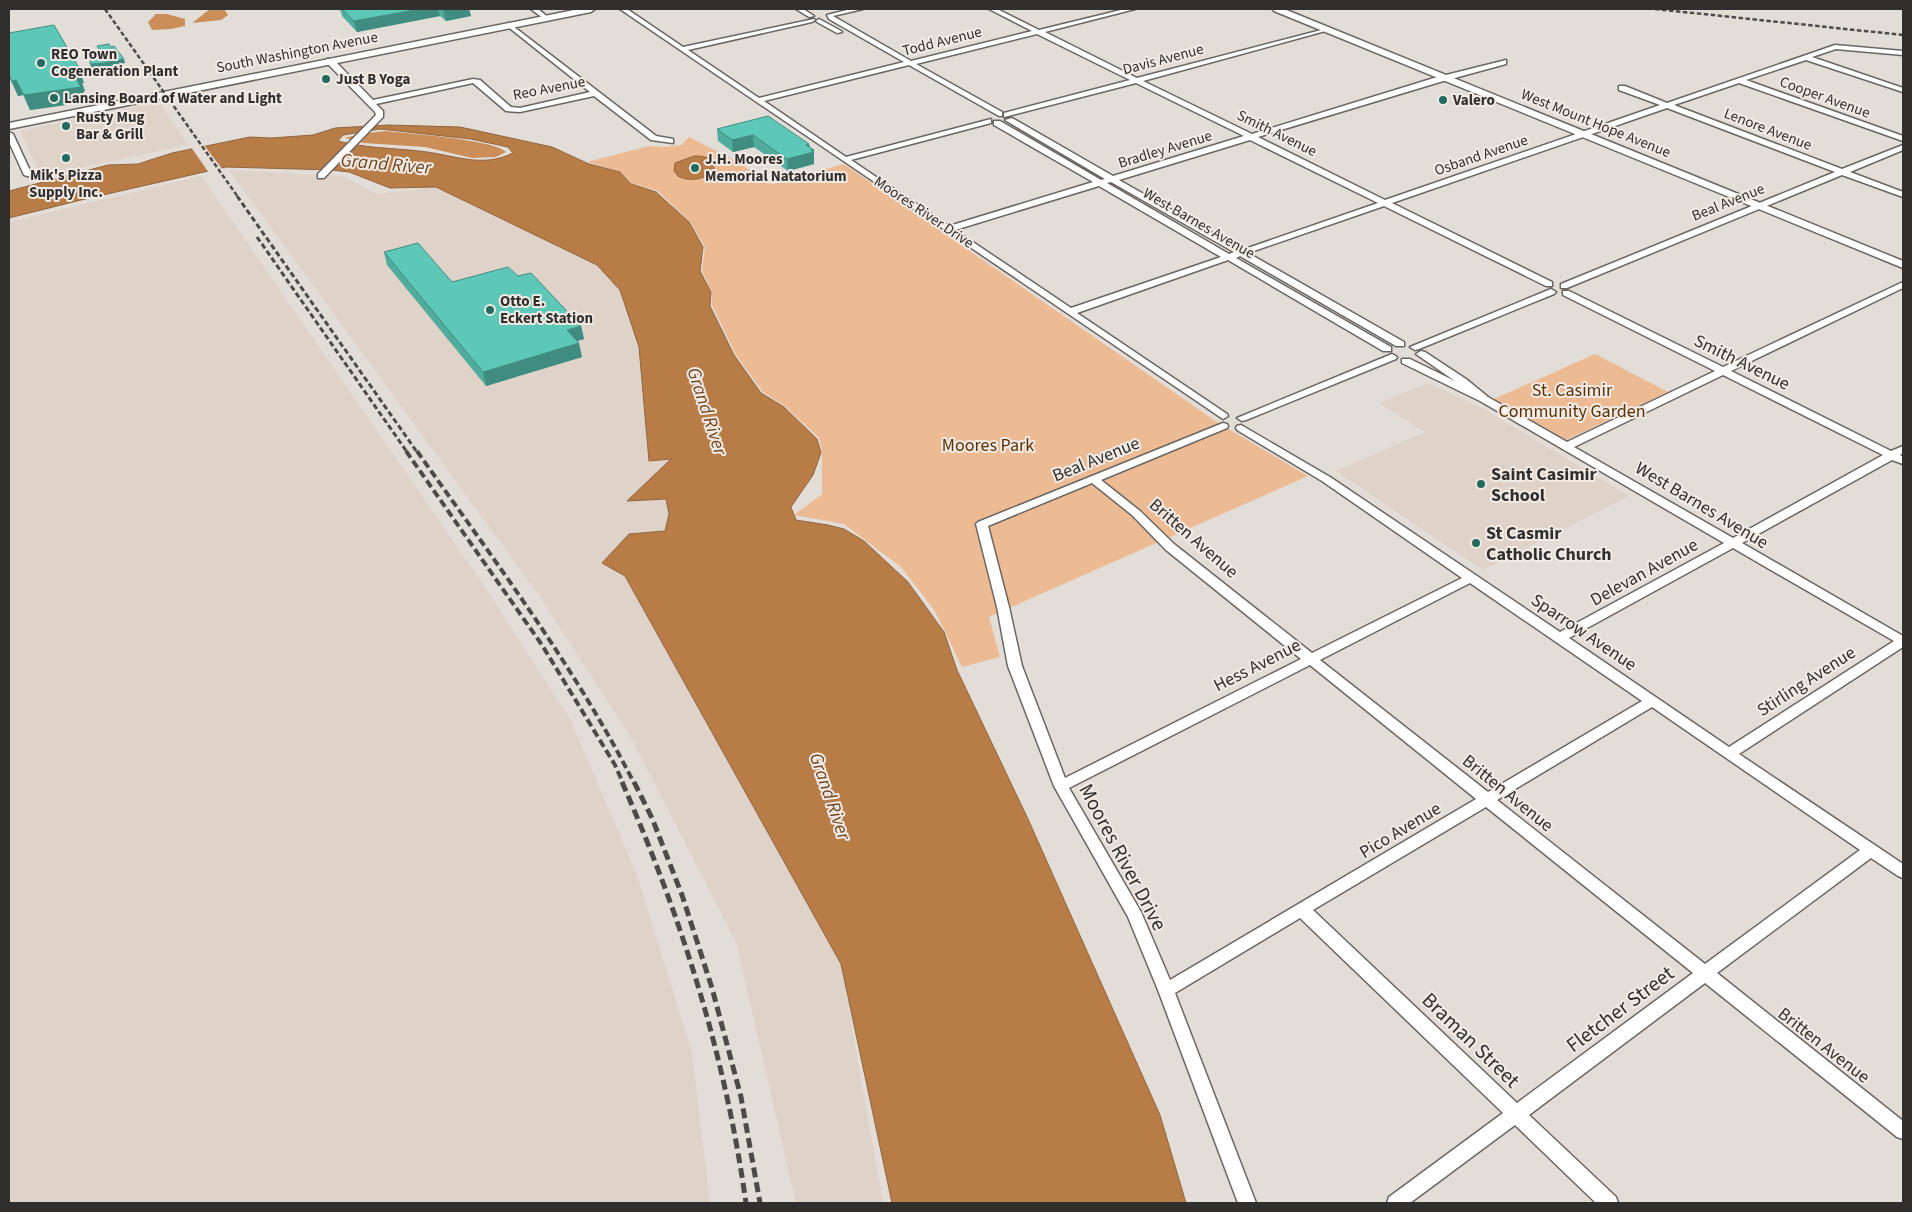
<svg xmlns="http://www.w3.org/2000/svg" width="1912" height="1212" font-family="'Source Sans 3',sans-serif">
<style>
.built{fill:#dfd2c8}
.green{fill:#edbb93}
.forest{fill:#cc8e59}
.water{fill:#b87c46;stroke:#90653e;fill-rule:evenodd}
.pier{fill:#e3ddd8}
.lines{fill:none;stroke-linecap:round;stroke-linejoin:round}
.minor-casing{stroke:#6b6662;stroke-width:3}
.tertiary-casing{stroke:#6b6662;stroke-width:3}
.minor{fill:#fff;fill-rule:evenodd}
.tertiary{fill:#fff;fill-rule:evenodd}
.rail-far3{stroke:#4d4a48;stroke-width:2.5;stroke-dasharray:4.5 2.5;stroke-linecap:butt}
.rail-far2{stroke:#4d4a48;stroke-width:3;stroke-dasharray:5.5 3;stroke-linecap:butt}
.rail-far1{stroke:#4d4a48;stroke-width:4;stroke-dasharray:8 4;stroke-linecap:butt}
.rail{stroke:#4d4a48;stroke-width:5;stroke-dasharray:10 5;stroke-linecap:butt}
.wall{fill:#50ac9d}
.shaded-wall{fill:#418c80}
.building{fill:#5dc8b7;stroke:#418c80}
.poi-dot{fill:#236a5f;stroke:#f1eae5;stroke-width:2}
.labels{text-anchor:middle;stroke-width:4;stroke-linejoin:round;paint-order:stroke}
.far-street-label{font-size:15px;fill:#312f2d;stroke:#f1eae5}
.far-poi-label{font-size:15px;font-weight:bold;fill:#312f2d;stroke:#f1eae5;text-anchor:start}
.street-label{font-size:18px;fill:#312f2d;stroke:#f1eae5}
.park-label{font-size:18px;fill:#5a3105;stroke:#f1eae5}
.poi-label{font-size:18px;font-weight:bold;fill:#312f2d;stroke:#f1eae5;text-anchor:start}
.water-label{font-size:19px;font-style:italic;fill:#71461f;stroke:#f1eae5}
.near-street-label{font-size:21px;fill:#312f2d;stroke:#f1eae5}
</style>
<rect width="100%" height="100%" fill="#e3ddd8"/>
<path class="built" d="M 159,102 L 188,145 L 41,176 L 20,131 Z
M 229,170 L 342,176 L 377,194 L 436,187 L 597,265 L 620,290 L 639,347 L 649,460 L 671,459 L 628,501 L 666,499 L 669,514 L 665,531 L 629,534 L 602,563 L 625,576 L 841,964 L 883,1203 L 796,1203 L 736,942 L 630,736 L 538,594 Z
M 201,176 L 485,587 L 571,721 L 637,875 L 692,1053 L 710,1203 L 9,1203 L 9,222 Z
M 1428,383 L 1482,408 L 1629,496 L 1483,570 L 1336,471 L 1425,432 L 1379,403 Z"/>
<path class="green" d="M 689,137 L 743,165 L 766,183 L 774,184 L 844,164 L 1217,422 L 1308,476 L 989,617 L 1000,657 L 962,667 L 935,611 L 901,567 L 844,524 L 794,515 L 822,494 L 822,453 L 819,438 L 786,407 L 763,392 L 736,355 L 712,305 L 712,292 L 702,271 L 705,247 L 690,222 L 658,191 L 632,184 L 621,172 L 587,162 L 649,146 L 665,147 L 681,145 Z
M 1595,354 L 1668,392 L 1566,440 L 1494,399 Z"/>
<path class="forest" d="M 210,9 L 224,9 L 228,15 L 221,20 L 192,23 Z
M 156,14 L 167,14 L 185,19 L 185,26 L 171,29 L 152,30 L 148,22 Z
M 386,131 C 408,134 493,139 506,152 L 496,157 L 472,158 L 425,147 L 364,143 L 345,138 L 360,134 Z"/>
<path class="water" d="M 388,125 L 460,127 L 552,147 L 589,164 L 620,172 L 631,184 L 656,192 L 689,222 L 703,247 L 700,271 L 711,292 L 710,306 L 734,355 L 761,393 L 784,407 L 817,439 L 821,453 L 813,475 L 791,507 L 796,520 L 828,525 L 844,529 L 864,541 L 908,582 L 944,632 L 957,670 L 1028,819 L 1160,1115 L 1186,1203 L 892,1203 L 841,964 L 625,576 L 602,563 L 629,534 L 665,531 L 669,514 L 666,499 L 627,501 L 671,459 L 649,461 L 639,347 L 620,290 L 597,265 L 436,187 L 390,188 L 349,172 L 332,170 L 226,167 L 81,200 L 9,218 L 9,191 L 108,165 L 138,164 L 172,153 L 250,137 L 271,138 L 313,135 L 335,128 ZM 380,129 L 471,139 L 508,147 L 513,153 C 481,169 452,154 419,151 C 392,148 364,148 338,141 L 343,135 Z
M 694,156 C 705,156 714,157 714,170 C 705,180 689,182 678,176 L 674,171 L 675,163 Z"/>
<path class="pier" d="M 204,145 L 223,170 L 209,173 L 191,147 Z"/>
<g class="lines">
<defs>
<path id="minor" d="M 531,9 L 538,9 L 549,18 L 544,19 Z
M 620,9 L 627,9 L 683,47 L 814,19 L 815,20 L 812,22 L 688,50 L 759,98 L 904,62 L 829,19 L 827,15 L 851,9 L 863,9 L 833,16 L 911,61 L 1032,31 L 989,9 L 997,9 L 1039,30 L 1125,9 L 1135,9 L 1045,32 L 1137,78 L 1329,28 L 1329,30 L 1143,81 L 1252,134 L 1434,78 L 1506,60 L 1506,64 L 1440,82 L 1258,137 L 1385,200 L 1660,105 L 1619,90 L 1619,86 L 1625,86 L 1667,103 L 1835,45 L 1903,51 L 1903,55 L 1836,49 L 1812,57 L 1903,88 L 1903,92 L 1806,60 L 1746,80 L 1903,136 L 1903,141 L 1739,83 L 1674,105 L 1842,169 L 1903,145 L 1903,150 L 1850,172 L 1903,192 L 1903,197 L 1842,175 L 1567,288 L 1561,288 L 1561,284 L 1835,172 L 1667,108 L 1392,203 L 1552,282 L 1552,286 L 1546,286 L 1384,206 L 1248,253 L 1404,342 L 1404,346 L 1396,346 L 1240,256 L 1236,258 L 1391,347 L 1391,351 L 1383,351 L 1228,260 L 1077,313 L 1227,414 L 1228,416 L 1223,419 ZM 1037,34 L 1130,80 L 1004,113 L 1004,117 L 1136,83 L 1244,136 L 1113,176 L 1012,118 L 1005,120 L 1105,179 L 1101,180 L 1000,121 L 994,121 L 994,125 L 1093,182 L 949,226 L 851,160 L 991,123 L 991,119 L 846,157 L 764,101 L 909,65 L 999,116 L 1002,116 L 1002,112 L 916,64 ZM 1250,140 L 1378,203 L 1242,250 L 1119,180 ZM 1111,182 L 1234,252 L 1229,254 L 1107,183 ZM 1099,186 L 1221,257 L 1071,308 L 955,230 Z
M 796,9 L 803,9 L 814,16 L 809,17 Z
M 819,19 L 841,31 L 842,32 L 837,33 L 817,22 L 816,21 Z
M 509,23 L 651,132 L 656,136 L 673,139 L 673,143 L 651,140 L 594,96 L 520,112 L 506,111 L 473,83 L 376,104 L 383,111 L 383,117 L 324,178 L 318,178 L 318,174 L 376,115 L 375,112 L 327,63 L 327,59 L 333,59 L 373,100 L 473,79 L 480,80 L 511,107 L 520,108 L 590,92 L 507,26 L 506,25 Z
M 9,132 L 13,134 L 32,175 L 31,177 L 24,175 L 9,142 Z
M 1903,282 L 1903,288 L 1731,371 L 1891,451 L 1903,446 L 1903,453 L 1900,455 L 1903,457 L 1903,464 L 1892,460 L 1742,543 L 1903,636 L 1903,647 L 1739,754 L 1903,864 L 1903,878 L 1898,876 L 1871,858 L 1717,973 L 1903,1121 L 1903,1139 L 1897,1137 L 1705,983 L 1529,1115 L 1616,1197 L 1618,1203 L 1596,1203 L 1515,1125 L 1410,1203 L 1387,1203 L 1389,1197 L 1503,1113 L 1300,918 L 1175,993 L 1256,1203 L 1238,1203 L 1158,990 L 1128,917 L 1054,786 L 1008,666 L 997,607 L 976,524 L 978,522 L 1223,423 L 1227,424 L 1228,426 L 1227,428 L 1101,480 L 1140,511 L 1174,544 L 1312,653 L 1462,578 L 1322,481 L 1237,430 L 1236,428 L 1237,426 L 1241,425 L 1330,477 L 1560,632 L 1724,543 L 1480,401 L 1402,363 L 1402,359 L 1410,359 L 1455,381 L 1416,354 L 1421,351 L 1425,352 L 1466,379 L 1488,397 L 1567,442 L 1715,371 L 1563,295 L 1563,291 L 1569,291 L 1723,367 ZM 1723,375 L 1883,455 L 1733,538 L 1574,447 ZM 1092,483 L 1132,515 L 1166,550 L 1301,659 L 1065,778 L 1022,666 L 1009,607 L 988,526 ZM 1733,548 L 1894,641 L 1729,747 L 1569,638 ZM 1470,583 L 1642,701 L 1488,792 L 1320,660 ZM 1310,665 L 1476,799 L 1170,980 L 1141,912 L 1069,788 ZM 1652,707 L 1860,850 L 1705,964 L 1497,800 ZM 1486,807 L 1693,973 L 1517,1103 L 1313,910 Z
M 1551,289 L 1556,292 L 1554,294 L 1419,349 L 1415,350 L 1410,347 Z
M 1392,354 L 1397,357 L 1396,359 L 1246,420 L 1242,421 L 1237,418 Z"/>
<path id="tertiary" d="M 579,9 L 595,9 L 591,12 L 9,129 L 9,123 Z
M 1273,9 L 1284,9 L 1903,261 L 1903,268 L 1274,11 Z"/>
</defs>
<use href="#minor" class="minor-casing"/>
<use href="#tertiary" class="tertiary-casing"/>
<use href="#minor" class="minor"/>
<use href="#tertiary" class="tertiary"/>
<path class="rail-far3" d="M 105,9 L 238,197
M 1655,9 L 1903,35"/>
<path class="rail-far2" d="M 237,196 L 417,452
M 257,237 L 407,452"/>
<path class="rail-far1" d="M 406,451 L 542,645 L 615,765 L 623,783
M 417,451 C 493,559 574,665 634,783"/>
<path class="rail" d="M 622,782 C 682,919 725,1054 746,1203
M 634,782 L 652,818 L 682,895 L 712,988 L 741,1097 L 760,1203"/>
</g>
<path class="wall" d="M 340,9 L 469,9 L 471,16 L 446,21 L 440,16 L 357,32 L 342,16 Z
M 9,33 L 84,83 L 82,83 L 85,91 L 83,92 L 87,102 L 30,110 L 23,95 L 18,96 L 9,77 Z
M 717,129 L 809,144 L 810,147 L 814,150 L 814,164 L 788,171 L 754,147 L 733,152 L 718,141 Z
M 384,252 L 452,282 L 518,276 L 581,326 L 584,339 L 577,341 L 582,357 L 486,386 L 387,265 Z"/>
<path class="shaded-wall" d="M 420,9 L 438,9 L 440,16 L 357,32 L 354,21 Z
M 451,9 L 469,9 L 471,16 L 446,21 L 443,10 Z
M 124,59 L 125,63 L 106,67 L 92,68 L 90,64 Z
M 79,68 L 84,83 L 82,83 L 85,91 L 83,92 L 87,102 L 30,110 L 24,95 L 75,77 L 75,69 Z
M 16,80 L 23,95 L 18,96 L 12,81 Z
M 753,135 L 754,147 L 733,152 L 732,140 Z
M 809,144 L 810,153 L 811,150 L 814,150 L 814,164 L 788,171 L 787,159 L 806,145 Z
M 581,326 L 584,339 L 569,343 L 567,330 Z
M 579,343 L 582,357 L 486,386 L 483,372 Z"/>
<path class="building" d="M 342,9 L 420,9 L 354,21 Z
M 441,9 L 451,9 L 443,10 Z
M 54,25 L 79,68 L 75,69 L 80,76 L 75,77 L 81,87 L 24,95 L 16,80 L 12,81 L 9,75 L 9,33 Z
M 109,44 L 111,47 L 114,46 L 124,59 L 104,63 L 90,64 L 91,54 L 99,49 L 97,46 Z
M 768,116 L 809,144 L 806,145 L 814,150 L 811,150 L 814,152 L 787,159 L 753,135 L 732,140 L 717,129 Z
M 418,243 L 452,282 L 508,267 L 518,276 L 531,273 L 581,326 L 567,330 L 579,343 L 483,372 L 384,252 Z"/>
<g class="poi-dot">
<circle cx="41" cy="63" r="5"/>
<circle cx="326" cy="79" r="5"/>
<circle cx="54" cy="98" r="5"/>
<circle cx="1443" cy="100" r="5"/>
<circle cx="66" cy="126" r="5"/>
<circle cx="66" cy="158" r="5"/>
<circle cx="695" cy="168" r="5"/>
<circle cx="490" cy="310" r="5"/>
<circle cx="1481" cy="484" r="5"/>
<circle cx="1476" cy="543" r="5"/>
</g>
<g class="labels">
<g class="far-street-label">
<text transform="translate(942 41) rotate(-14)" y="5">Todd Avenue</text>
<text transform="translate(297 52) rotate(-11)" y="5">South Washington Avenue</text>
<text transform="translate(1163 59) rotate(-15)" y="5">Davis Avenue</text>
<text transform="translate(549 88) rotate(-11)" y="5">Reo Avenue</text>
<text transform="translate(1825 97) rotate(20)" y="5">Cooper Avenue</text>
<text transform="translate(1596 123) rotate(22)" y="5">West Mount Hope Avenue</text>
<text transform="translate(1768 129) rotate(21)" y="5">Lenore Avenue</text>
<text transform="translate(1277 133) rotate(26)" y="5">Smith Avenue</text>
<text transform="translate(1165 149) rotate(-17)" y="5">Bradley Avenue</text>
<text transform="translate(1481 155) rotate(-19)" y="5">Osband Avenue</text>
<text transform="translate(1728 202) rotate(-22)" y="5">Beal Avenue</text>
<text transform="translate(924 212) rotate(34)" y="5">Moores River Drive</text>
<text transform="translate(1199 223) rotate(30)" y="5">West Barnes Avenue</text>
</g>
<g class="far-poi-label">
<text x="51" y="59">REO Town<tspan x="51" dy="17">Cogeneration Plant</tspan></text>
<text x="336" y="84">Just B Yoga</text>
<text x="64" y="103">Lansing Board of Water and Light</text>
<text x="1453" y="105">Valero</text>
<text x="76" y="122">Rusty Mug<tspan x="76" dy="17">Bar &amp; Grill</tspan></text>
<text x="705" y="164">J.H. Moores<tspan x="705" dy="17">Memorial Natatorium</tspan></text>
<text x="66" y="180" text-anchor="middle">Mik's Pizza<tspan x="66" dy="17">Supply Inc.</tspan></text>
<text x="500" y="306">Otto E.<tspan x="500" dy="17">Eckert Station</tspan></text>
</g>
<g class="street-label">
<text transform="translate(1742 362) rotate(26)" y="6">Smith Avenue</text>
<text transform="translate(1096 459) rotate(-22)" y="6">Beal Avenue</text>
<text transform="translate(1702 505) rotate(31)" y="6">West Barnes Avenue</text>
<text transform="translate(1194 538) rotate(41)" y="6">Britten Avenue</text>
<text transform="translate(1644 572) rotate(-29)" y="6">Delevan Avenue</text>
<text transform="translate(1584 632) rotate(34)" y="6">Sparrow Avenue</text>
<text transform="translate(1257 665) rotate(-27)" y="6">Hess Avenue</text>
<text transform="translate(1806 681) rotate(-33)" y="6">Stirling Avenue</text>
<text transform="translate(1508 793) rotate(39)" y="6">Britten Avenue</text>
<text transform="translate(1400 830) rotate(-31)" y="6">Pico Avenue</text>
<text transform="translate(1824 1045) rotate(38)" y="6">Britten Avenue</text>
</g>
<g class="park-label">
<text x="1572" y="396">St. Casimir<tspan x="1572" dy="21">Community Garden</tspan></text>
<text x="988" y="451">Moores Park</text>
</g>
<g class="poi-label">
<text x="1491" y="480">Saint Casimir<tspan x="1491" dy="21">School</tspan></text>
<text x="1486" y="539">St Casmir<tspan x="1486" dy="21">Catholic Church</tspan></text>
</g>
<g class="water-label">
<text transform="translate(386 163) rotate(5)" y="7">Grand River</text>
<text transform="translate(708 411) rotate(72)" y="7">Grand River</text>
<text transform="translate(831 796) rotate(71)" y="7">Grand River</text>
</g>
<g class="near-street-label">
<text transform="translate(1123 857) rotate(62)" y="7">Moores River Drive</text>
<text transform="translate(1620 1009) rotate(-37)" y="7">Fletcher Street</text>
<text transform="translate(1471 1040) rotate(44)" y="7">Braman Street</text>
</g>
</g>
<rect width="1912" height="1212" fill="none" stroke="#312f2d" stroke-width="20"/>
</svg>
